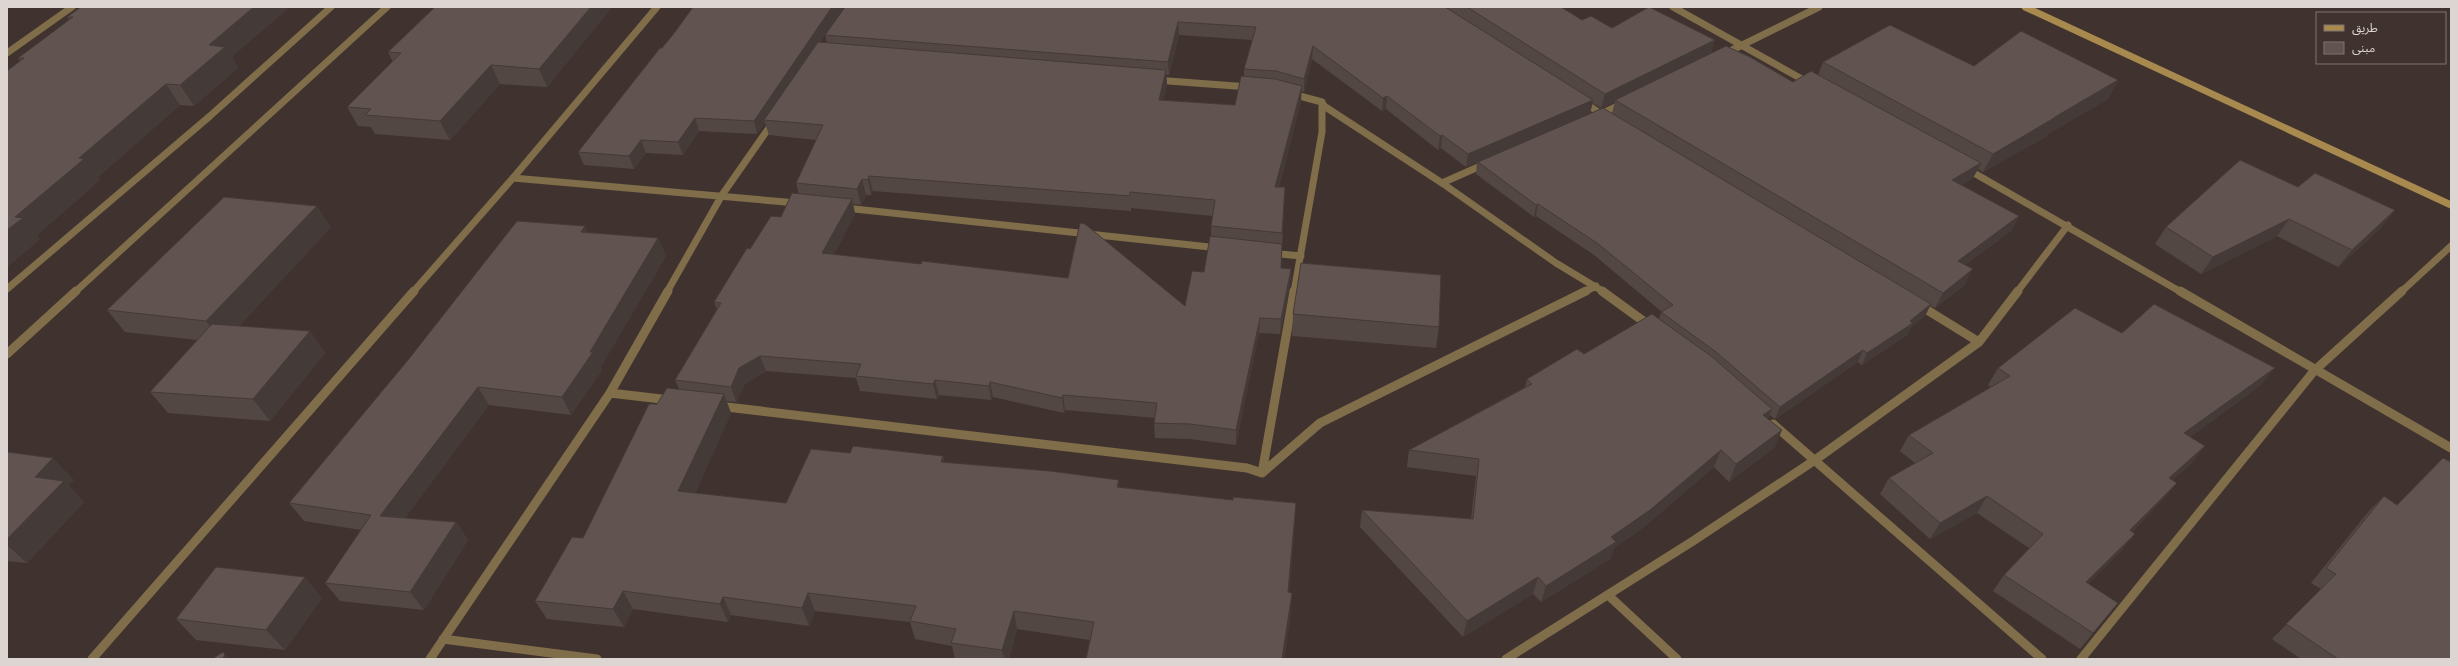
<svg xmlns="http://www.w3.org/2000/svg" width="2458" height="666" font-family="Barlow,'Noto Sans Arabic',sans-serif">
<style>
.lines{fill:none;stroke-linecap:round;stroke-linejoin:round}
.minor-far1{stroke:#806d49;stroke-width:7}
.minor{stroke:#806d49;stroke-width:9}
.tertiary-far1{stroke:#806d49;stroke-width:7}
.tertiary{stroke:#806d49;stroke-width:9}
.secondary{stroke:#a88a4f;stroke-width:7}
.wall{fill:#534744;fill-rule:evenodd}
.shaded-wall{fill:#443a37}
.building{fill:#61534f;stroke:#443a37}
</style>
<rect width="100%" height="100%" fill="#40332f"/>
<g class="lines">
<path class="minor-far1" d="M 1673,7 L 1809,83
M 7,53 L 72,7
M 1724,54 L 1819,7
M 1155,80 L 1249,87
M 1292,94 L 1322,102 L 1324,106 L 1442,183 L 1556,263 L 1604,292
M 1584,102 L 1601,114 L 1622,104
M 1967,169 L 2181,292
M 513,178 L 797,203
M 1442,183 L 1485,164
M 845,208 L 1219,248
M 1270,253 L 1301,256
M 413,292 L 513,178 L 657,7
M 667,292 L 722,195 L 773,122
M 1294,292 L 1322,132 L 1322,102
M 1584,292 L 1596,286
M 2017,292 L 2068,225
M 2401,292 L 2451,246"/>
<path class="minor" d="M 1602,291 L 1650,326
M 2180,291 L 2451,448
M 1919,305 L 1979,342
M 610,393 L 670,400
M 718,406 L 1247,468 L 1262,473 L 1294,291
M 1773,424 L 2042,659
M 1262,473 L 1320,423 L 1586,291
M 1608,595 L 1677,659
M 443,639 L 597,659
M 92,659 L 414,291
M 430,659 L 610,393 L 668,291
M 1506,659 L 1693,541 L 1815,460 L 1979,342 L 2018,291
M 2081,659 L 2314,371 L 2402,291"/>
<path class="tertiary-far1" d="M 7,289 L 210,116 L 331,7
M 75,292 L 387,7"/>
<path class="tertiary" d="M 7,354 L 76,291"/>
<path class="secondary" d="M 2025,7 L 2451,205"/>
</g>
<path class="wall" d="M 81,7 L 232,57 L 238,68 L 194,106 L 180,105 L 98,177 L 100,180 L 37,235 L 40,239 L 7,267 L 7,71 L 20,61 L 18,58 L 69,20 L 67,17 Z
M 435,7 L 612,7 L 547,87 L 500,84 L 450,140 L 375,134 L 371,127 L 358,126 L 347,107 L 393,62 L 388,52 Z
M 693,7 L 844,7 L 820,42 L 827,43 L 825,35 L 1417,8 L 1419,7 L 1561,7 L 1582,20 L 1612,28 L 1715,40 L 1711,53 L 1793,82 L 1818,75 L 1823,62 L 1974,66 L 2118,80 L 2108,99 L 2048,134 L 2047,136 L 1983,172 L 1978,169 L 1973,178 L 1962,185 L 2019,216 L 2011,231 L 1965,265 L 1965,285 L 1935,308 L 1930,306 L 1925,316 L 1911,327 L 1907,335 L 1862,365 L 1858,362 L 1775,419 L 1770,415 L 1768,419 L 1775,447 L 1729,482 L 1714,467 L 1644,527 L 1614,548 L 1610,559 L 1541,602 L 1533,594 L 1463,637 L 1360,527 L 1362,510 L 1471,519 L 1476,476 L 1407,467 L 1409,450 L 1525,387 L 1527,379 L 1584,354 L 1659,319 L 1661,312 L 1662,312 L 1594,255 L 1536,216 L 1534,217 L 1476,174 L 1477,162 L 1466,167 L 1441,148 L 1438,150 L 1386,109 L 1382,111 L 1312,59 L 1304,92 L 1301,91 L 1301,101 L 1279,187 L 1285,187 L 1281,268 L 1291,269 L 1290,284 L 1280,334 L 1259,333 L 1236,445 L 1190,439 L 1155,438 L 1154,423 L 1155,418 L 1065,410 L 1064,413 L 993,397 L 991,400 L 939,395 L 937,399 L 860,391 L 856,378 L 766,371 L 745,384 L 736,402 L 726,401 L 731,413 L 695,493 L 786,503 L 850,453 L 943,456 L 945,463 L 1120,488 L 1295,521 L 1289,592 L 1291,611 L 1284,659 L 1086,659 L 1090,640 L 1017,629 L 1009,659 L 955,659 L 952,646 L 915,639 L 910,622 L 815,611 L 809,626 L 731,615 L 728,622 L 633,609 L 624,627 L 547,619 L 535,601 L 583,538 L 657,404 L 679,389 L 675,380 L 717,309 L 714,302 L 750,249 L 781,217 L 799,194 L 796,183 L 816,140 L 769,135 L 765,123 L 757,134 L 699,131 L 683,155 L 646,153 L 634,169 L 584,165 L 578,152 L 662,48 L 675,32 ZM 1179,35 L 1253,40 L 1244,69 L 1244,76 L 1235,105 L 1163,100 L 1167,85 L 1166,75 L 1169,75 ZM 1615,102 L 1612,113 L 1503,151 L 1590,113 L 1593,103 L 1601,108 ZM 873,191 L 1131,211 L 1131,208 L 1213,216 L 1211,226 L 1211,237 L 1204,272 L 1185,306 L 834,254 L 855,214 L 853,204 L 861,205 L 866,195 L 871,195 Z
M 2240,160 L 2381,228 L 2338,267 L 2277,236 L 2201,274 L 2155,244 L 2166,227 Z
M 331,227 L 239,326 L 310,331 L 325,353 L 270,421 L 168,413 L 150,392 L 197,340 L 125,332 L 107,310 Z
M 588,233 L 658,238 L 666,256 L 600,368 L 602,370 L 571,415 L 489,405 L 405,518 L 456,522 L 468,540 L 424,610 L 340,601 L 325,583 L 361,530 L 304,521 L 289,503 Z
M 1293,314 L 1439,327 L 1436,348 L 1292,336 Z
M 2122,333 L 2261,385 L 2190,437 L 2192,463 L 2172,480 L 2177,483 L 2163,499 L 2132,532 L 2122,550 L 2088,584 L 2118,603 L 2080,649 L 1993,591 L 2004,575 L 2029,548 L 1977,513 L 1930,539 L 1880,494 L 1889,478 L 1915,463 L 1900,451 L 1909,435 L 1991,387 L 1988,385 L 1998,368 Z
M 7,452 L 74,480 L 68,485 L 84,502 L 27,563 L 7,561 Z
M 2384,496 L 2451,659 L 2301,659 L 2272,639 L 2321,589 L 2311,583 L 2369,511 Z
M 322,598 L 285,650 L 196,640 L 176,619 Z"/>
<path class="shaded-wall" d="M 254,7 L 290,7 L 232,57 L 238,68 L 194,106 L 180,85 L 209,45 Z
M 591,7 L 612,7 L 547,87 L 539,69 Z
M 832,7 L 844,7 L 767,120 L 764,120 L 765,123 L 757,134 L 754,121 Z
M 1178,22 L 1179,35 L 1169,75 L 1168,62 Z
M 1715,40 L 1710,55 L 1615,100 L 1615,102 L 1601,108 L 1605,94 Z
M 1313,46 L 1312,59 L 1304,92 L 1304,79 Z
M 491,65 L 500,84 L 450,140 L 440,121 Z
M 1166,70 L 1167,85 L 1159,116 L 1159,100 Z
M 2118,80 L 2108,99 L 2048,134 L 2047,136 L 1983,172 L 1993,154 L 2055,117 Z
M 166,84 L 180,105 L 98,177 L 100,180 L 37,235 L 40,239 L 7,267 L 7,230 L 15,217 L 79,158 Z
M 1302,86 L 1301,101 L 1275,202 L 1275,187 Z
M 1387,96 L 1386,109 L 1382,111 L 1383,98 Z
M 1593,100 L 1590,113 L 1466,167 L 1468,154 Z
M 695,118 L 699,131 L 683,155 L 678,142 Z
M 1442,135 L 1441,148 L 1438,150 L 1440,136 Z
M 641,140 L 646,153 L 634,169 L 629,156 Z
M 1981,163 L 1973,178 L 1945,195 L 1952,180 Z
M 869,176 L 873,191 L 871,195 L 868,180 Z
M 862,179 L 866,195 L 861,205 L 857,189 Z
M 852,199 L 855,214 L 826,268 L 822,253 Z
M 1538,204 L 1536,216 L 1534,217 L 1536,205 Z
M 317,206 L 331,227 L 223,343 L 206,321 Z
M 2395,210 L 2381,228 L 2338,267 L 2352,250 Z
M 2019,216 L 2011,231 L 1950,276 L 1958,261 Z
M 2289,219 L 2277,236 L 2201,274 L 2213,257 Z
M 585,226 L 593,244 L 581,232 Z
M 658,238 L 666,256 L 600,368 L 602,370 L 571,415 L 562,397 L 590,352 Z
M 1291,269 L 1290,284 L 1280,334 L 1281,319 Z
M 1973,269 L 1965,285 L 1935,308 L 1943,293 Z
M 1931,304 L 1925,316 L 1911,327 L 1907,335 L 1862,365 L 1867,353 Z
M 1260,318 L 1259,333 L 1236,445 L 1236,430 Z
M 310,331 L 325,353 L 270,421 L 253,399 Z
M 1863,350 L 1858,362 L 1775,419 L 1780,407 Z
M 760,356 L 766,371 L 745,384 L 736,402 L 731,387 L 739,368 Z
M 2275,368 L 2261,385 L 2172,450 L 2184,433 Z
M 935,380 L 939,395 L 937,399 L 933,384 Z
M 990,382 L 993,397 L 991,400 L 989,386 Z
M 478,387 L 489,405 L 393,534 L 380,516 Z
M 724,394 L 731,413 L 687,510 L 678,491 Z
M 1063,395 L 1065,410 L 1064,413 L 1062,398 Z
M 1772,409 L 1765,426 L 1763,415 Z
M 1782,430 L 1775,447 L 1729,482 L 1736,464 Z
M 2205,446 L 2192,463 L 2156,495 L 2169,478 Z
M 1721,450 L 1714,467 L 1644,527 L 1614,548 L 1610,559 L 1541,602 L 1546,586 L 1611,537 Z
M 943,456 L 948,475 L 941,462 Z
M 53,458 L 74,480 L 68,485 L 84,502 L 27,563 L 7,545 L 7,539 L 35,477 Z
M 1119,480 L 1121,499 L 1117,487 Z
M 2177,483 L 2163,499 L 2117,547 L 2130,530 Z
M 1987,496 L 1977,513 L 1930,539 L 1940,523 Z
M 1296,503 L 1295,521 L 1287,610 L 1288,592 Z
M 456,522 L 468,540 L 424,610 L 410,592 Z
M 2135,534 L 2122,550 L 2074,599 L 2086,582 Z
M 305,577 L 322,598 L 285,650 L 266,630 Z
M 1538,577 L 1533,594 L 1463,637 L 1467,621 Z
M 623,591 L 633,609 L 624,627 L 613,609 Z
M 808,593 L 815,611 L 809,626 L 802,608 Z
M 1292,593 L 1291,611 L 1284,659 L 1282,659 Z
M 723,597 L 731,615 L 728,622 L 720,604 Z
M 1014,611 L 1017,629 L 1009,659 L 1004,659 L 1002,650 Z
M 223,652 L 229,659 L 222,659 Z"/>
<path class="building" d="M 81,7 L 254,7 L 209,45 L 225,47 L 180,85 L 166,84 L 79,158 L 84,159 L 15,217 L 23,218 L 7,230 L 7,71 L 24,58 L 18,58 L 73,17 L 67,17 Z
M 435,7 L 591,7 L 539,69 L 491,65 L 440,121 L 365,115 L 371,109 L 347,107 L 401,53 L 388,52 Z
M 693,7 L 832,7 L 754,121 L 695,118 L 678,142 L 641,140 L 629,156 L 578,152 L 660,48 L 662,48 L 675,32 Z
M 845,7 L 1417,7 L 1417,8 L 1419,7 L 1445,7 L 1593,100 L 1468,154 L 1442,135 L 1440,136 L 1387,96 L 1383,98 L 1313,46 L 1304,79 L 1276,71 L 1244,69 L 1256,27 L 1178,22 L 1168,62 L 825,35 Z
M 1467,7 L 1561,7 L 1582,20 L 1591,16 L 1612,28 L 1649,7 L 1715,40 L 1605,94 Z
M 1890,25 L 1974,66 L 2021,31 L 2118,80 L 2055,117 L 2056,117 L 1993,154 L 1823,62 Z
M 818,42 L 1166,70 L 1159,100 L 1235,105 L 1241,76 L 1275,79 L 1302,86 L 1275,187 L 1285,187 L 1282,233 L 1211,226 L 1215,200 L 1130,192 L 1130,196 L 869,176 L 868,180 L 862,179 L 857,189 L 796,183 L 823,125 L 764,120 Z
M 1726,46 L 1750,57 L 1793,82 L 1811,71 L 1981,163 L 1952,180 L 2019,216 L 1958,261 L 1973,269 L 1943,293 L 1615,100 Z
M 1603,108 L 1931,304 L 1910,321 L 1913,323 L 1867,353 L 1863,350 L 1780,407 L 1716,352 L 1661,312 L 1673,305 L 1597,243 L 1538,204 L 1536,205 L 1478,162 Z
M 2240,160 L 2298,187 L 2315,173 L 2395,210 L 2352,250 L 2289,219 L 2213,257 L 2166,227 Z
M 792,193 L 852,199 L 822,253 L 921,264 L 922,261 L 1068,278 L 1080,223 L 1085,224 L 1185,306 L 1192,271 L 1204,272 L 1210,236 L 1282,244 L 1281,268 L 1291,269 L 1281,319 L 1260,318 L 1236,430 L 1190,424 L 1154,423 L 1157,403 L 1063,395 L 1062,398 L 990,382 L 989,386 L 935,380 L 933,384 L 856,376 L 861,364 L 760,356 L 739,368 L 731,387 L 675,380 L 721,303 L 714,302 L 747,248 L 750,249 L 771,216 L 781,217 Z
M 224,197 L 317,206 L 206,321 L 107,310 Z
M 517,221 L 585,226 L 581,232 L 658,238 L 590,352 L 593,352 L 562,397 L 478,387 L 380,516 L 456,522 L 410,592 L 325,583 L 371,515 L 289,503 L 408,360 Z
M 1301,263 L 1441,275 L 1439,327 L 1293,314 Z
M 2154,304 L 2275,368 L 2184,433 L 2205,446 L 2169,478 L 2177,483 L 2130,530 L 2135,534 L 2086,582 L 2118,603 L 2093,633 L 2004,575 L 2043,534 L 1987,496 L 1940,523 L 1889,478 L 1933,453 L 1909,435 L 2010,376 L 1998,368 L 2075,308 L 2122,333 Z
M 1652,314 L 1711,356 L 1772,409 L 1763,415 L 1782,430 L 1736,464 L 1721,450 L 1650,510 L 1611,537 L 1616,542 L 1546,586 L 1538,577 L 1467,621 L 1362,510 L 1473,519 L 1479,459 L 1409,450 L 1532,384 L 1527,379 L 1577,349 L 1584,354 Z
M 212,324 L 310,331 L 253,399 L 150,392 Z
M 667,388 L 724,394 L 678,491 L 786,503 L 811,449 L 850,453 L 853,446 L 943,456 L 941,462 L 1050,471 L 1119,480 L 1117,487 L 1233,500 L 1233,497 L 1296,503 L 1288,592 L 1292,593 L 1282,659 L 1086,659 L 1094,622 L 1014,611 L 1002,650 L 951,643 L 956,629 L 910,621 L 916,606 L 808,593 L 802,608 L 723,597 L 720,604 L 623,591 L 613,609 L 535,601 L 572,537 L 583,538 L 649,404 L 657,404 Z
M 7,452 L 53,458 L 35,477 L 64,481 L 7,539 Z
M 2443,458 L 2451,462 L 2451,659 L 2338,659 L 2286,624 L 2336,574 L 2326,568 L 2384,496 L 2397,505 Z
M 216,567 L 305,577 L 266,630 L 176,619 Z
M 223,652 L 225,655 L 222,659 L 212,659 Z"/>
<rect width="2458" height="666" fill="none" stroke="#ddd5d2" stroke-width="16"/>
<rect x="2316" y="12" width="130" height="52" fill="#40332f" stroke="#7f7470"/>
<rect x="2324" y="25" width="20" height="6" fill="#a88a4f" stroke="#7f7470"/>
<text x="2352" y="32" font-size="12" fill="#ddd5d2">طريق</text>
<rect x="2324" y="42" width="20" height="12" fill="#61534f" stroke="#7f7470"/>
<text x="2352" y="52" font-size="12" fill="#ddd5d2">مبنى</text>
</svg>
